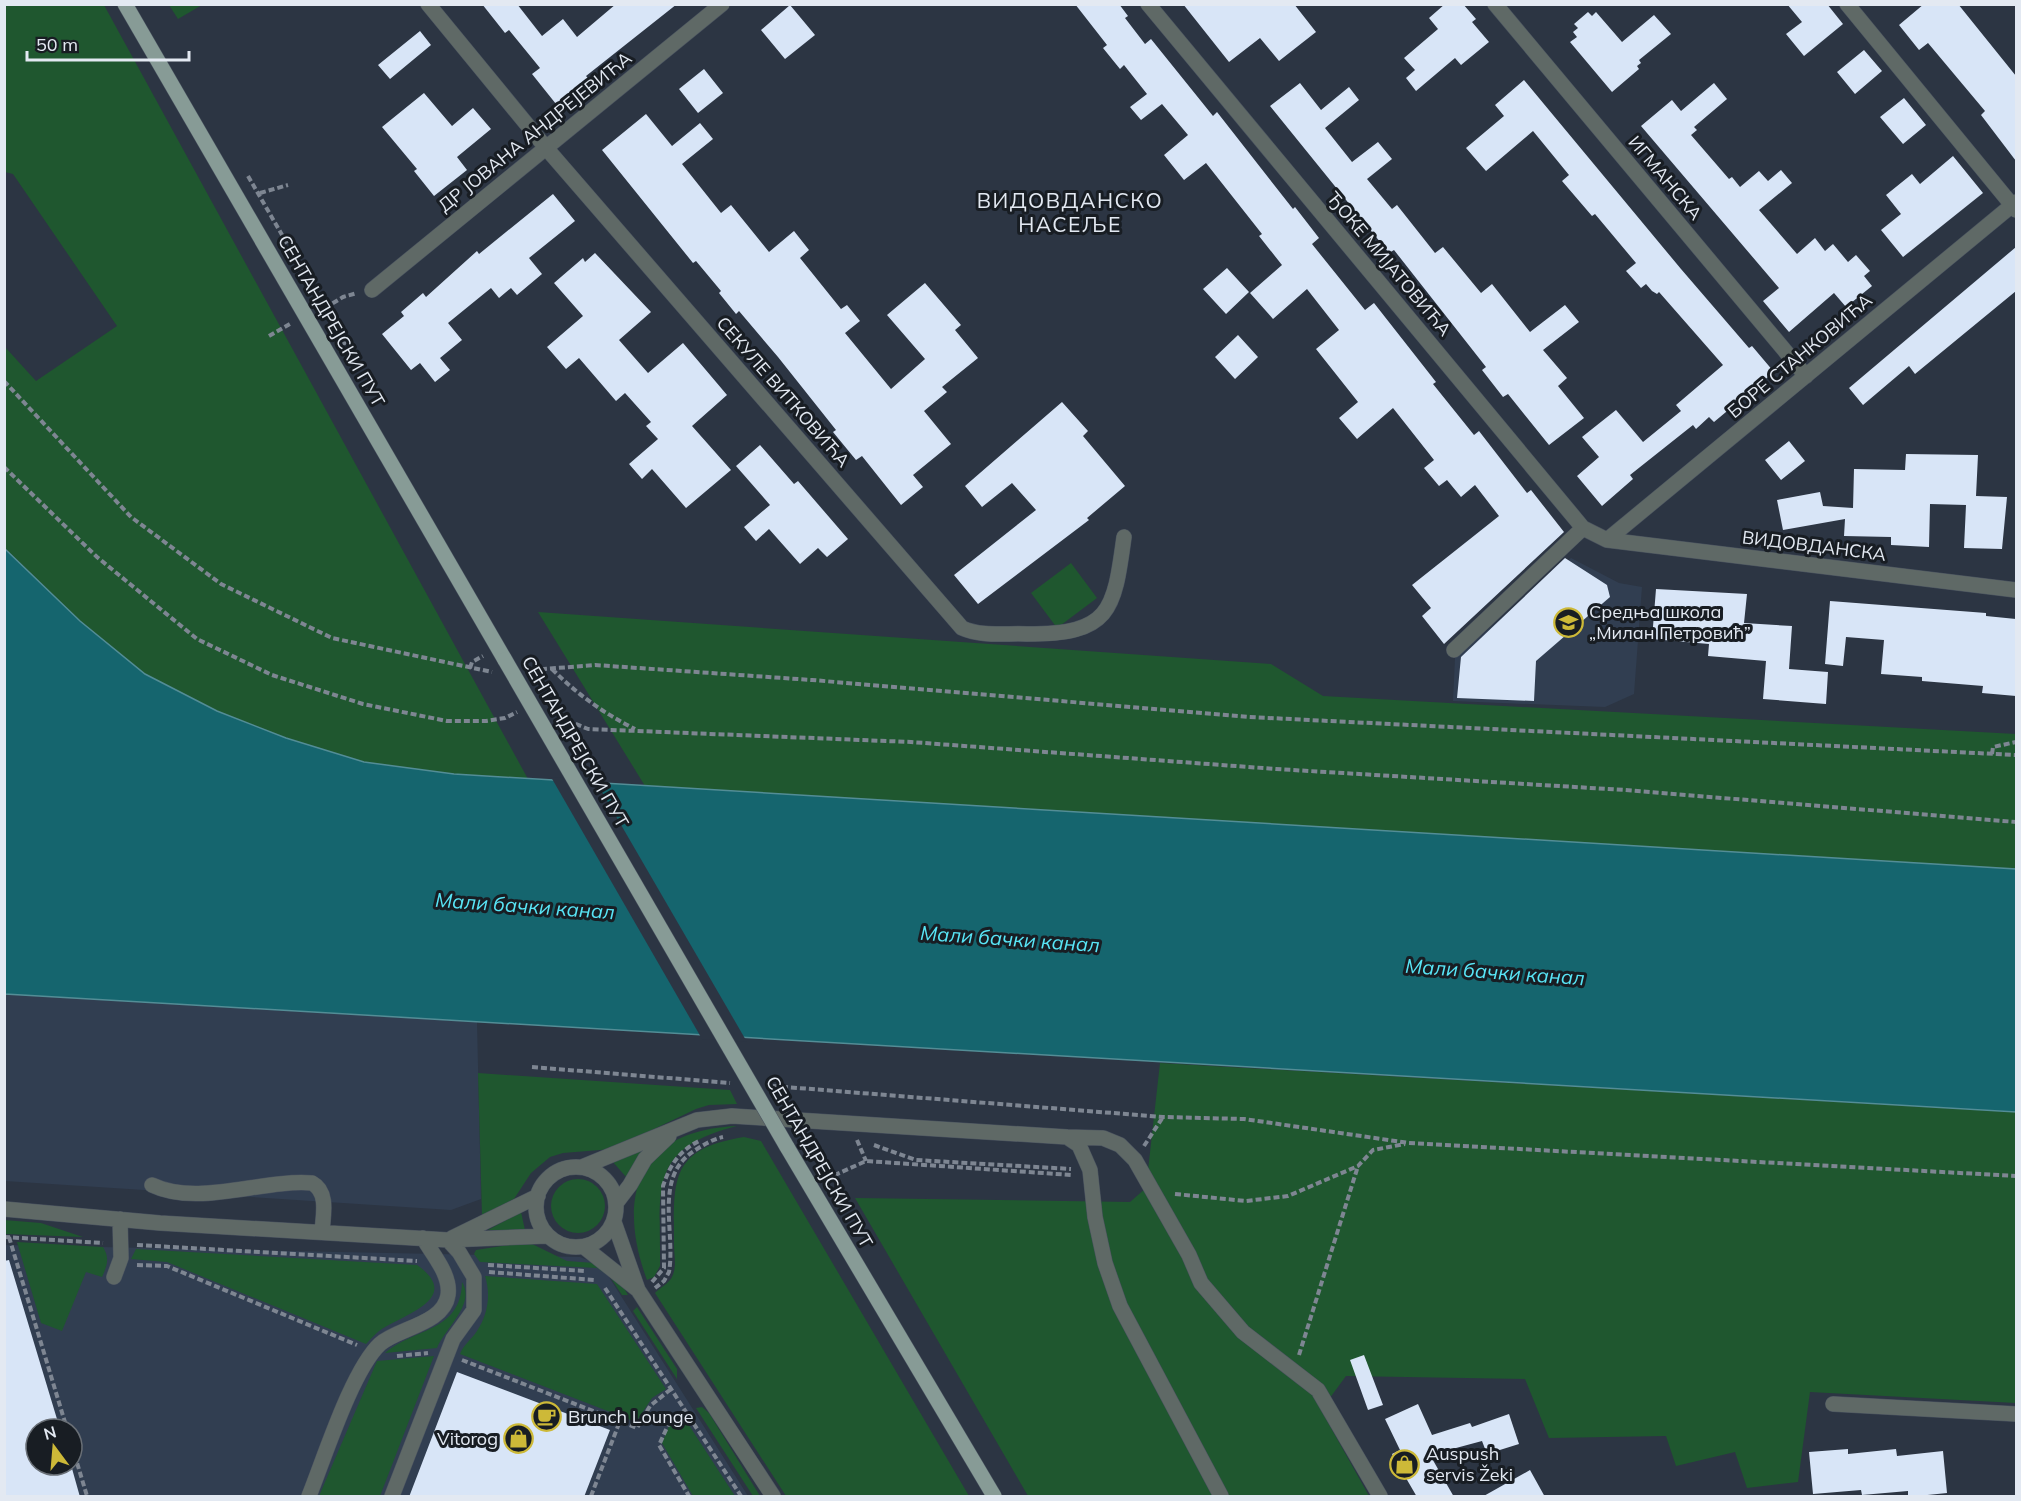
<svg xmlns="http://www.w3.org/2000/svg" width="2021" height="1501" font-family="Mulish,sans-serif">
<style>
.built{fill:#313e51;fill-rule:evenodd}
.green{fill:#1f572f}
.water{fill:#15656e;stroke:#538d96;stroke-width:1.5}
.pier{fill:#2c3543}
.building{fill:#d8e5f7}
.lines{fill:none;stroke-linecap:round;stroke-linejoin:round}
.minor-casing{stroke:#49525f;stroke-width:16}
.major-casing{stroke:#49525f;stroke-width:16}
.path{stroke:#7e8692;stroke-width:4;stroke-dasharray:6 3;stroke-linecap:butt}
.minor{stroke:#5f6966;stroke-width:15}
.major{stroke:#879b96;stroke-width:15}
.major-bridge-casing{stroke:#49525f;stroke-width:16;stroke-linecap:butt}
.major-bridge{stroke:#879b96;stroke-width:15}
.labels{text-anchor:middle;stroke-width:6;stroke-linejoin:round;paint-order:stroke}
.street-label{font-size:18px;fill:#e3e9f2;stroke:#181d23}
.poi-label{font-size:18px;fill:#e3e9f2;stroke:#181d23;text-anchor:start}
.water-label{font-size:20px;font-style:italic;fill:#58e5f6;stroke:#181d23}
.quarter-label{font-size:21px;letter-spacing:1.5px;fill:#e3e9f2;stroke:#181d23}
</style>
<rect width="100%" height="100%" fill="#2c3543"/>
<path class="built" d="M 1571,558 L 1619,583 L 1642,587 L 1634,694 L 1605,707 L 1453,701 L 1455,658 Z
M 4,994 L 477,1022 L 481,1199 L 451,1210 L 5,1181 Z
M 5,1245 L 580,1257 L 602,1266 L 748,1496 L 5,1496 ZM 36,1429 L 72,1429 L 72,1465 L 36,1465 Z"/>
<path class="green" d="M 4,5 L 104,5 L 528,779 L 454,774 L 364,762 L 286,738 L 217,711 L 145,674 L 80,621 L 5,548 L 5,347 L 36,381 L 117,326 L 13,174 L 5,172 Z
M 169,5 L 202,5 L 178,19 Z
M 1071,563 L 1097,598 L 1057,628 L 1031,593 Z
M 538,612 L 1271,664 L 1323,696 L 2016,734 L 2016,869 L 645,786 Z
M 1160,1063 L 2016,1112 L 2016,1403 L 1810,1392 L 1798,1482 L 1747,1488 L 1735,1452 L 1676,1466 L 1666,1436 L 1549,1438 L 1525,1379 L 1346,1376 L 1321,1410 L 1369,1496 L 1028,1496 L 855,1198 L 1130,1202 L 1146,1188 Z
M 478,1073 L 730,1090 L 737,1104 L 709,1105 L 696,1109 L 612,1149 L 563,1153 L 550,1157 L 531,1173 L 514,1199 L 482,1216 Z
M 737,1126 C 647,1149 661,1188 660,1266 L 654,1277 L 647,1280 C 616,1196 638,1130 737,1126 Z
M 744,1137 L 761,1141 L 969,1496 L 786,1496 L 655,1293 C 660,1288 669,1283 672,1277 C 677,1267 674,1255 674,1244 C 674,1180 669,1149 744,1137 Z
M 644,1150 L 627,1178 L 612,1161 Z
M551 1206a27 27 0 1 1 54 0a27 27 0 1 1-54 0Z
M 521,1212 L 525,1230 L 488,1230 Z
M 4,1220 L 41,1223 L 83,1237 L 5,1234 Z
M 17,1242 L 103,1247 C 110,1258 107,1266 102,1277 L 86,1272 L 62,1331 L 41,1323 Z
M 528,1242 L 567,1261 L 594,1263 L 621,1283 L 628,1295 L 622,1295 L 610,1277 L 597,1268 L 480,1262 L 474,1254 L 476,1250 Z
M 136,1249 L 417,1265 C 465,1299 401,1315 379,1331 C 374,1335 370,1340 366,1344 L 167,1262 L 131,1259 Z
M 485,1276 L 597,1284 L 666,1389 L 652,1398 L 636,1422 L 460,1354 C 464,1344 471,1340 477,1331 C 488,1314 491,1295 485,1276 Z
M 462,1282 C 476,1304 445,1328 437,1348 L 385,1353 C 416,1327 461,1332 462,1282 Z
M 637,1307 L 677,1369 L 677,1379 L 633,1311 Z
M 434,1356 L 380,1496 L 319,1496 L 377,1361 Z
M 702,1407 L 709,1413 L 760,1496 L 753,1496 L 696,1408 Z
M 683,1416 L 735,1496 L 693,1496 L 662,1443 L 669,1426 Z"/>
<path class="water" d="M 4,548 L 80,621 L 145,674 L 217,711 L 286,738 L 364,762 L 454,774 L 2016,869 L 2016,1112 L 5,994 Z"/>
<path class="pier" d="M 551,777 L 595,780 L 747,1042 L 702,1039 Z"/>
<path class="building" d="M 482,4 L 517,4 L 542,36 L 563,19 L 577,37 L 616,4 L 677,4 L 586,76 L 592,83 L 560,109 L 532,74 L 540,68 L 509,30 L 505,33 Z
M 1075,4 L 1119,4 L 1128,16 L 1125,18 L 1145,44 L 1151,39 L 1213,116 L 1217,112 L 1293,209 L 1295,207 L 1319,238 L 1312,244 L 1365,310 L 1374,303 L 1436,382 L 1433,384 L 1474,435 L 1479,431 L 1527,493 L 1531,490 L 1564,532 L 1444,644 L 1422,616 L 1431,608 L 1412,585 L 1499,516 L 1475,485 L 1461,497 L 1447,480 L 1439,486 L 1424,468 L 1434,460 L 1393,408 L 1357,439 L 1339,418 L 1358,402 L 1316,349 L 1339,330 L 1307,289 L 1273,319 L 1250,293 L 1282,265 L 1259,236 L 1262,234 L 1206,163 L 1184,180 L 1164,155 L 1188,135 L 1162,104 L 1141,120 L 1130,107 L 1147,94 L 1124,65 L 1120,69 L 1103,48 L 1107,45 Z
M 1183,4 L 1294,4 L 1316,32 L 1279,61 L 1260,38 L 1229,62 Z
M 1445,4 L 1463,4 L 1476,19 L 1472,22 L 1489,42 L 1461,65 L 1455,58 L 1416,91 L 1406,78 L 1415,70 L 1404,58 L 1438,29 L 1429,18 Z
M 1787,4 L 1827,4 L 1843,24 L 1804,56 L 1786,34 L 1802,22 Z
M 1924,4 L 1958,4 L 2016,76 L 2016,161 L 1981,115 L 1985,111 L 1928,43 L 1919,50 L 1899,25 Z
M 790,5 L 815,35 L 785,59 L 761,30 Z
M 1588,12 L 1592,16 L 1596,12 L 1622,42 L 1654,15 L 1671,34 L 1639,60 L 1641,63 L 1637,66 L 1639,69 L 1612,92 L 1570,42 L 1577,37 L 1573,32 L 1578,28 L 1574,24 Z
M 420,31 L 431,45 L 390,79 L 378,65 Z
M 1864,50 L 1882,71 L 1855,94 L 1837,72 Z
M 704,69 L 723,93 L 698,113 L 679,89 Z
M 1524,80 L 1681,269 L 1749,348 L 1752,346 L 1774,372 L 1714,422 L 1709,417 L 1696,429 L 1693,425 L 1630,475 L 1633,479 L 1602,506 L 1577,476 L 1599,457 L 1582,437 L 1616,410 L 1643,442 L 1681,411 L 1676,405 L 1723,365 L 1659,292 L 1657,294 L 1652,291 L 1646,284 L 1641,288 L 1626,271 L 1636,263 L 1595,214 L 1592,216 L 1562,181 L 1569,175 L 1533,131 L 1486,171 L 1466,148 L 1504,116 L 1495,105 Z
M 1300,83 L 1321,110 L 1349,87 L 1359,100 L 1325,128 L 1352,162 L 1378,142 L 1392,159 L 1367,179 L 1392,209 L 1397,205 L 1435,253 L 1443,247 L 1481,293 L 1492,284 L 1530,332 L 1565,305 L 1579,322 L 1543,350 L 1567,378 L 1558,386 L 1584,418 L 1549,445 L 1508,394 L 1503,397 L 1482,370 L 1486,367 L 1394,250 L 1389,253 L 1270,106 Z
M 1714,83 L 1727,99 L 1694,127 L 1697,130 L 1691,135 L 1729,179 L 1732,177 L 1740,187 L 1759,171 L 1768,181 L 1781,170 L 1792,183 L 1759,210 L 1797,254 L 1815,238 L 1825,251 L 1833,244 L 1848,262 L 1856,255 L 1870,271 L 1864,276 L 1872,286 L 1846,307 L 1834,293 L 1789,332 L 1763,301 L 1779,288 L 1641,126 L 1672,100 L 1681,111 Z
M 424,93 L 452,126 L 473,108 L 491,129 L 457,157 L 467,170 L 434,196 L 414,171 L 417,169 L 382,127 Z
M 1904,98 L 1926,125 L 1903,144 L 1880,117 Z
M 646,114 L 672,146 L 700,123 L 713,139 L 682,164 L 721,213 L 731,205 L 769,252 L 794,231 L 809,250 L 800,258 L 841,309 L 847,305 L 860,321 L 845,333 L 891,389 L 925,359 L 887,315 L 925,283 L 961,325 L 955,330 L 978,358 L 942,387 L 947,392 L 924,411 L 951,444 L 913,475 L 923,487 L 901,505 L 862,456 L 856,460 L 833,432 L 836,430 L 778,357 L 739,311 L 736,314 L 719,293 L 721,291 L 696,261 L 693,263 L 602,150 Z
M 1953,156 L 1983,193 L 1903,257 L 1881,230 L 1901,214 L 1886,195 L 1912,174 L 1920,184 Z
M 553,194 L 575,221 L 529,258 L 542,274 L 517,295 L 511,288 L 499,298 L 491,288 L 448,323 L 462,340 L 440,358 L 450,370 L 435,382 L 420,363 L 411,370 L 382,334 L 404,316 L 401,312 L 423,293 L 426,297 L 477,251 L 479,254 Z
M 2016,247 L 2016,291 L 1915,374 L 1909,366 L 1863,405 L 1849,388 Z
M 595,253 L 651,312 L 619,340 L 648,373 L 683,343 L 727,395 L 692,426 L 731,470 L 686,508 L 652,469 L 642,479 L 629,464 L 658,439 L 646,426 L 651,422 L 625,393 L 616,401 L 579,358 L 566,369 L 547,347 L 583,316 L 554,283 L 583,258 L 585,262 Z
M 1227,268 L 1249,292 L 1226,314 L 1203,289 Z
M 1238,335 L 1258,357 L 1235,379 L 1215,357 Z
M 1062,402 L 1088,431 L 1083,436 L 1125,486 L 1087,518 L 1089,520 L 978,604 L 954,575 L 1036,510 L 1012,483 L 982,507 L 965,486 Z
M 1789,441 L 1805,461 L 1781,480 L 1765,460 Z
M 760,445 L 794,484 L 798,481 L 848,539 L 827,557 L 818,548 L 800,564 L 769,529 L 756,541 L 744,527 L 770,505 L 736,466 Z
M 1906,454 L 1978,455 L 1976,496 L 2007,497 L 2002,549 L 1964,548 L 1966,505 L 1930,504 L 1929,547 L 1891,545 L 1891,537 L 1844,536 L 1845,519 L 1783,530 L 1777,500 L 1820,492 L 1823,506 L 1853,508 L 1854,469 L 1905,470 Z
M 1565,558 L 1607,585 L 1610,597 L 1536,661 L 1534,701 L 1457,698 L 1461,657 Z
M 1656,589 L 1747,594 L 1744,623 L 1792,626 L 1789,669 L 1828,672 L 1826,704 L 1763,699 L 1766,661 L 1708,656 L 1709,644 L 1652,639 Z
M 1830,601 L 1986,613 L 1986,616 L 2016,619 L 2016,696 L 1982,693 L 1983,686 L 1922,681 L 1922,677 L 1881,674 L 1884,640 L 1846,637 L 1843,666 L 1825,664 Z
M 9,1260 L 60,1429 L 36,1429 L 36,1465 L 71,1465 L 80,1497 L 4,1497 L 4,1261 Z
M 1364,1355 L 1383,1405 L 1368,1410 L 1350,1360 Z
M 457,1372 L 610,1430 L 584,1497 L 409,1497 Z
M 1418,1404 L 1432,1435 L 1470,1423 L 1472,1427 L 1509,1414 L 1519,1444 L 1487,1454 L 1482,1441 L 1430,1455 L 1454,1497 L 1417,1497 L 1392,1454 L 1400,1450 L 1385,1419 Z
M 1848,1449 L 1848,1454 L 1896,1449 L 1897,1456 L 1943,1451 L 1947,1493 L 1908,1497 L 1908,1491 L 1862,1495 L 1861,1490 L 1813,1494 L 1809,1452 Z
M 1530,1470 L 1545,1497 L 1482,1497 Z"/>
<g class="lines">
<defs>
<path id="minor" d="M 428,4 L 547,149 L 962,628 C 982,637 1006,633 1027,634 C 1110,634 1114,612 1124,537
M 1148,4 L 1583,528 L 1607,540 L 2016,590
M 1495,4 L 1806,376
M 1847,4 L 2016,210
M 372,290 L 722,4
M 1607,540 L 2016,202
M 1454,650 L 1583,528
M 1067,1137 L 1103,1138 L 1120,1145 L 1135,1160 L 1189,1255 L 1201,1283 L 1243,1332 L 1318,1390 L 1380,1496
M536 1207a40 40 0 1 1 80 0a40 40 0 1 1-80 0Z
M 582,1167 L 697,1120 L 732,1116 L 1067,1137 L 1079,1145 L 1090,1170 L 1095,1217 L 1105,1263 L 1120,1306 L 1221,1496
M 152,1185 C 198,1207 262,1179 312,1183 C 329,1192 323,1216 322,1232
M 617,1202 L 630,1185 L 645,1159 L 669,1136
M 4,1209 L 160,1223 L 448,1240 L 547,1236
M 614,1222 L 638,1290 L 773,1496
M 452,1238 L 538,1196
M 584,1247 L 638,1290
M 114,1277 L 121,1258 L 120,1219
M 1833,1404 L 2016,1414
M 309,1496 C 324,1459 352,1370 380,1344 C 398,1328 444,1324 448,1295 C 451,1275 433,1255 423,1238
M 392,1496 L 453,1339 L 474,1310 L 474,1277 L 459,1252 L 448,1240"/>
<path id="major" d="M 125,4 L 505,660
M 787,1147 L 994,1496"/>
</defs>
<use href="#minor" class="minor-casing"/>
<use href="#major" class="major-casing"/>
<path class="path" d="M 248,176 L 352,356
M 260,193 L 288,185
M 325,308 L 343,297 L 357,293
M 269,336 L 290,324
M 4,381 L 131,517 L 221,584 L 332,638 L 492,672
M 4,467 L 97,557 L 197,639 L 272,675 L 363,704 L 447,721 L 486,721 L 505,718 L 517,712
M 470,668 L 472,662 L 483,656
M 552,669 C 577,694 603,713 635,729
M 532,670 L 595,665 L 812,680 L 1249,717 L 2016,755
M 559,717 L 588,729 L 911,742 L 1276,769 L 1625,790 L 2016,822
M 1992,754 L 1993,747 L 2016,742
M 532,1067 L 730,1083
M 773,1086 L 1163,1117 L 1244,1119 L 1409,1143 L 2016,1176
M 857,1140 L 866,1161
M 874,1145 L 916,1160 L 1071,1169
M 1144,1146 L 1163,1117
M 826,1179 L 866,1161 L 1072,1175
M 1175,1194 L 1246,1201 L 1288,1196 L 1358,1166 L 1373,1150 L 1405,1144
M 4,1237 L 103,1243
M 9,1237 L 67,1429
M 137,1245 L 417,1261
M 137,1265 L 167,1266 L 357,1345
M 488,1265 L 585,1271
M 489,1272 L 595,1280
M 652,1282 L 664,1268 L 663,1186 C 670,1165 679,1151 699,1141
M 605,1288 L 741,1496
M 655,1288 L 664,1281 L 669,1272 C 676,1232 653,1177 694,1151 C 703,1145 713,1139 723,1137
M 1299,1355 L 1358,1166
M 397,1356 L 428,1353
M 462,1360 L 637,1428 L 650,1406 L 671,1389
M 685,1411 L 670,1421 L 659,1445 L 689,1496
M 72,1446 L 87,1496
M 591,1496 L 620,1421"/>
<use href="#minor" class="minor"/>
<use href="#major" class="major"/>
<defs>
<path id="major-bridge" d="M 505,660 L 787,1147"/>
</defs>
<use href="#major-bridge" class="major-bridge-casing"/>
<use href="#major-bridge" class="major-bridge"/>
</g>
<defs>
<symbol id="school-ring" viewBox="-11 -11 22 22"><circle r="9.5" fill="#181d23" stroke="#cdb938" stroke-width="1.5"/><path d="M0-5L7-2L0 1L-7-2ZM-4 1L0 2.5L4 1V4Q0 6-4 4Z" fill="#cdb938"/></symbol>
<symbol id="cafe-ring" viewBox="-11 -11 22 22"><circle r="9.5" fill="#181d23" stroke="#cdb938" stroke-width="1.5"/><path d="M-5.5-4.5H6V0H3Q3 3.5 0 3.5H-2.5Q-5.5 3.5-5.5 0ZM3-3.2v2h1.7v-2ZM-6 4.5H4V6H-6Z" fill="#cdb938"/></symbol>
<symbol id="shop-ring" viewBox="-11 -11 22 22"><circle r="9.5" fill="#181d23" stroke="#cdb938" stroke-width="1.5"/><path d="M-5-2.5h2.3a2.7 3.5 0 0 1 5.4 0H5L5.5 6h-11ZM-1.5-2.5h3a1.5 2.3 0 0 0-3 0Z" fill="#cdb938"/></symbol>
</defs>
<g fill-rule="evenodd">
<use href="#school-ring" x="1552" y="606" width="33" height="33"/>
<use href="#cafe-ring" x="530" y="1400" width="33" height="33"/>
<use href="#shop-ring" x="502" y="1422" width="33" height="33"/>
<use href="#shop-ring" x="1388" y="1448" width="33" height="33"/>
</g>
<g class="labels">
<g class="street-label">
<text transform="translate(535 132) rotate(-39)" y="6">ДР ЈОВАНА АНДРЕЈЕВИЋА</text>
<text transform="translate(1665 178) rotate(50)" y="6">ИГМАНСКА</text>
<text transform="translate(1389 264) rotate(50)" y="6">ЂОКЕ МИЈАТОВИЋА</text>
<text transform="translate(331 321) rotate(60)" y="6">СЕНТАНДРЕЈСКИ ПУТ</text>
<text transform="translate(1800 356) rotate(-40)" y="6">БОРЕ СТАНКОВИЋА</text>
<text transform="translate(783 392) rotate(49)" y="6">СЕКУЛЕ ВИТКОВИЋА</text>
<text transform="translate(1814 546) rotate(7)" y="6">ВИДОВДАНСКА</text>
<text transform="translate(575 742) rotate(60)" y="6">СЕНТАНДРЕЈСКИ ПУТ</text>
<text transform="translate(819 1162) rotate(60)" y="6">СЕНТАНДРЕЈСКИ ПУТ</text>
</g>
<g class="poi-label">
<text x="1589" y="618">Средња школа<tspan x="1589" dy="21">„Милан Петровић”</tspan></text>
<text x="568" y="1423">Brunch Lounge</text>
<text x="498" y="1445" text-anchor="end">Vitorog</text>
<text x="1426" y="1460">Auspush<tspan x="1426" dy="21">servis Žeki</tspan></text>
</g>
<g class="water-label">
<text transform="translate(525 906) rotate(4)" y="7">Мали бачки канал</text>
<text transform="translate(1010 939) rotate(4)" y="7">Мали бачки канал</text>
<text transform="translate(1495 972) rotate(4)" y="7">Мали бачки канал</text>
</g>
<g class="quarter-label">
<text x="1070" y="208">ВИДОВДАНСКО<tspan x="1070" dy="24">НАСЕЉЕ</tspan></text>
</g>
</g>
<rect width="2021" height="1501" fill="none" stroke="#e3e9f2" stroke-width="12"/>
<g transform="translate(54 1447) rotate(344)"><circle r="28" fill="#181d23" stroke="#696f76" stroke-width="1.5"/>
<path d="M0-4.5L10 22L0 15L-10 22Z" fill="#cdb938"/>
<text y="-9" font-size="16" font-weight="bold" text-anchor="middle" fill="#e3e9f2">N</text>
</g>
<path d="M27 51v9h162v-9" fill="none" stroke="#e3e9f2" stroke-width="3"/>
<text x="36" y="51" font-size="18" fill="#e3e9f2" stroke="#181d23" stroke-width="4.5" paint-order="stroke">50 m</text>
</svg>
